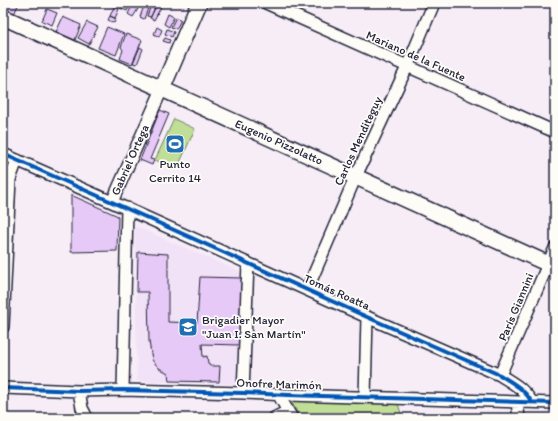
<svg xmlns="http://www.w3.org/2000/svg" width="558" height="421" font-family="Itim,sans-serif">
<style>
.built{fill:#f2e2f7}
.green{fill:#c0de96;stroke:#718068}
.building{fill:#e7c9f7;stroke:#22223b}
.lines{fill:none;stroke-linecap:round;stroke-linejoin:round}
.minor-casing{stroke:#22223b;stroke-width:14}
.secondary-casing{stroke:#22223b;stroke-width:18}
.minor{stroke:#fdfcf7;stroke-width:11}
.secondary{stroke:#fdfcf7;stroke-width:15}
.cycleway-casing{stroke:#fdfcf7;stroke-width:6}
.cycleway{stroke:#0057b8;stroke-width:4}
.labels{text-anchor:middle;stroke-width:3.5;stroke-linejoin:round;paint-order:stroke}
.street-label{font-size:12px;fill:#22223b;stroke:#fdfcf7}
.poi-label{font-size:12px;fill:#22223b;stroke:#fdfcf7}
</style>
<rect width="100%" height="100%" fill="#f6edf7"/>
<filter id="ink" filterUnits="userSpaceOnUse"><feTurbulence type="fractalNoise" baseFrequency=".025" numOctaves="2"/><feDisplacementMap in="SourceGraphic" scale="8" xChannelSelector="R" yChannelSelector="G"/><feConvolveMatrix kernelMatrix="1 2 1 2 8 2 1 2 1" color-interpolation-filters="sRGB"/></filter>
<g filter="url(#ink)">
<path class="built" d="M 135,226 L 241,272 L 238,384 L 137,381 Z"/>
<path class="green" d="M 174,119 L 195,129 L 177,169 L 155,160 Z
M 288,395 L 396,398 L 402,416 L 400,418 L 300,418 Z"/>
<path class="building" d="M 3,3 L 19,3 L 14,14 L 3,9 Z
M 122,3 L 126,3 L 125,6 L 129,7 L 127,11 L 120,8 Z
M 145,3 L 150,3 L 144,19 L 140,17 Z
M 152,3 L 156,4 L 151,17 L 147,16 Z
M 157,5 L 161,7 L 154,20 L 150,18 Z
M 132,6 L 138,9 L 133,17 L 128,14 Z
M 114,7 L 119,9 L 115,18 L 110,16 Z
M 47,9 L 57,13 L 52,25 L 42,21 Z
M 168,14 L 174,17 L 169,27 L 164,24 Z
M 110,16 L 116,19 L 114,23 L 108,20 Z
M 63,17 L 81,25 L 75,40 L 56,32 Z
M 176,17 L 181,20 L 176,29 L 171,27 Z
M 87,22 L 98,27 L 89,44 L 78,38 Z
M 107,27 L 124,34 L 116,55 L 98,48 Z
M 157,27 L 162,30 L 159,37 L 154,34 Z
M 167,29 L 174,32 L 172,37 L 165,34 Z
M 126,34 L 142,40 L 132,64 L 120,59 L 123,50 L 121,47 Z
M 165,38 L 170,40 L 169,43 L 163,41 Z
M 140,47 L 143,49 L 137,64 L 133,63 Z
M 160,110 L 169,114 L 150,159 L 154,160 L 152,165 L 140,160 Z
M 71,195 L 118,216 L 117,251 L 71,252 Z
M 138,252 L 168,254 L 168,322 L 197,323 L 200,277 L 242,278 L 239,345 L 202,344 L 203,357 L 207,356 L 208,363 L 210,366 L 220,366 L 219,382 L 169,381 L 168,373 L 159,368 L 152,360 L 149,341 L 148,292 L 137,292 Z"/>
<g class="lines">
<defs>
<path id="minor" d="M 266,3 L 555,132
M 3,154 L 112,202 L 367,317 L 500,375 C 514,384 523,388 532,402
M 112,202 L 162,89
M 307,290 L 356,176 L 407,67 L 434,3
M 3,327 L 10,179 L 17,160
M 500,375 L 555,248
M 3,388 L 79,391 L 123,390 L 243,393 L 288,395 L 555,403
M 123,390 L 127,208
M 79,391 L 82,408 L 87,418
M 243,393 L 248,263
M 278,394 L 292,418
M 365,397 L 367,317
M 517,402 L 519,418
M 274,418 L 288,411"/>
<path id="secondary" d="M 3,17 L 555,267
M 162,89 L 199,3"/>
</defs>
<use href="#minor" class="minor-casing"/>
<use href="#secondary" class="secondary-casing"/>
<use href="#minor" class="minor"/>
<use href="#secondary" class="secondary"/>
<defs>
<path id="cycleway" d="M 3,154 L 112,202 L 367,317 L 500,375 C 514,384 523,388 532,402
M 3,388 L 79,391 L 123,390 L 243,393 L 288,395 L 555,403"/>
</defs>
<use href="#cycleway" class="cycleway-casing"/>
<use href="#cycleway" class="cycleway"/>
</g>
</g>
<defs>
<symbol id="stadium-square" viewBox="-11 -11 22 22"><rect x="-9" y="-9" width="18" height="18" rx="4" fill="#1f6fb2" stroke="#fdfcf7"/><path d="M0-5a6.5 5 0 1 0 0 10a6.5 5 0 1 0 0-10ZM-3.5-1.8h7v3.6h-7Z" fill="#fff"/></symbol>
<symbol id="school-square" viewBox="-11 -11 22 22"><rect x="-9" y="-9" width="18" height="18" rx="4" fill="#1f6fb2" stroke="#fdfcf7"/><path d="M0-5L7-2L0 1L-7-2ZM-4 1L0 2.5L4 1V4Q0 6-4 4Z" fill="#fff"/></symbol>
</defs>
<g fill-rule="evenodd">
<use href="#stadium-square" x="164" y="133" width="22" height="22"/>
<use href="#school-square" x="177" y="316" width="22" height="22"/>
</g>
<g class="labels">
<g class="street-label">
<text transform="translate(416 56) rotate(24)" y="4">Mariano de la Fuente</text>
<text transform="translate(358 141) rotate(-65)" y="4">Carlos Menditeguy</text>
<text transform="translate(279 142) rotate(24)" y="4">Eugenio Pizzolatto</text>
<text transform="translate(130 160) rotate(-66)" y="4">Gabriel Ortega</text>
<text transform="translate(337 292) rotate(24)" y="4">Tomás Roatta</text>
<text transform="translate(516 307) rotate(-67)" y="4">París Giannini</text>
<text transform="translate(279 384) rotate(2)" y="4">Onofre Marimón</text>
</g>
<g class="poi-label">
<text x="175" y="168">Punto<tspan x="175" dy="14">Cerrito 14</tspan></text>
<text x="202" y="324" text-anchor="start">Brigadier Mayor<tspan x="202" dy="14">"Juan I. San Martín"</tspan></text>
</g>
</g>
<rect width="558" height="421" fill="none" stroke="#fdfcf7" stroke-width="16"/>
<rect x="8" y="8" width="542" height="405" fill="none" stroke="#22223b" stroke-width="1.5" filter="url(#ink)"/>
</svg>
